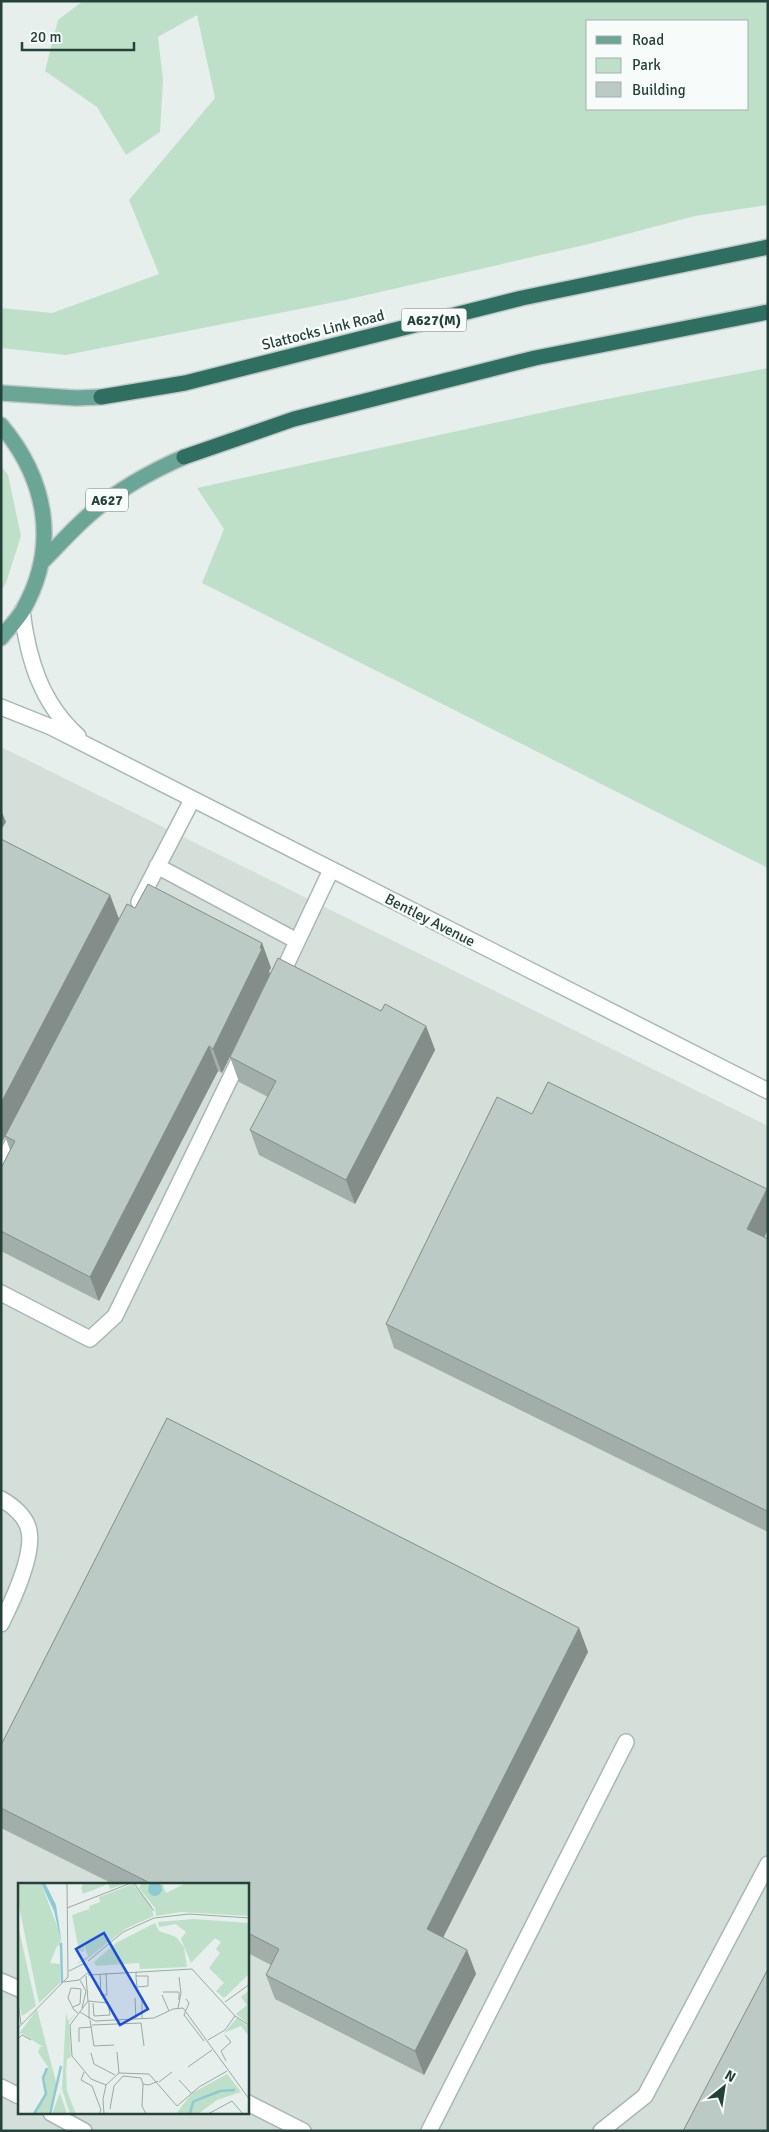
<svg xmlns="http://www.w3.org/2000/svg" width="769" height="2132" font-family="Signika,sans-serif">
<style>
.built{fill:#d4dfda;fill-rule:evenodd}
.green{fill:#bfe0c8;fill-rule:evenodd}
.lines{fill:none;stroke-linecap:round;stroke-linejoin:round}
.service-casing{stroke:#a8b8b2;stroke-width:18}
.minor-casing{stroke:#a8b8b2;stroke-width:18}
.primary-casing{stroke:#c2cac8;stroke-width:18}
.motorway-casing{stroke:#c2cac8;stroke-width:18}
.service{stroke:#fff;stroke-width:15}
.minor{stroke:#fff;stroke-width:15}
.primary{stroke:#6aa596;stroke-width:15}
.motorway{stroke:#2f6f62;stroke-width:15}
.wall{fill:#a1aea9}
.shaded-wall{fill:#838d89}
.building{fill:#bbcac4;stroke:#838d89}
.labels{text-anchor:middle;stroke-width:5;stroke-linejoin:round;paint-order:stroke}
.shield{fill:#f7fbf9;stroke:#637a73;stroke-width:1}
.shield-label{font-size:14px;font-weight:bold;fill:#24423a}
.street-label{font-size:15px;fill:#24423a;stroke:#f7fbf9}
.inset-river{fill:none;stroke:#8ec9d4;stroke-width:2.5}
.inset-road{fill:none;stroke:#98aaa4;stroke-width:1}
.view{fill:#1d4ed8;fill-opacity:0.15;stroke:#1d4ed8;stroke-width:2.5}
.inset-edge{fill:none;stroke:#24423a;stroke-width:2.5}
</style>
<rect width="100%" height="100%" fill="#e6efeb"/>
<path class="built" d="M 1,747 L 768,1126 L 768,2131 L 1,2131 ZM 19,1884 L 248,1884 L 248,2113 L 19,2113 Z"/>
<path class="green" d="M 83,1 L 768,1 L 768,205 L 695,216 L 589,244 L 345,300 L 66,355 L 1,348 L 1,308 L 52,313 L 159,274 L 129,200 L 215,98 L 197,15 L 158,37 L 163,79 L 160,132 L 126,155 L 97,107 L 45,71 L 58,20 ZM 748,21 L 748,109 L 588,109 L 588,21 Z
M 768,368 L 768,868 L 202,583 L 224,529 L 197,488 L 586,403 Z
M 1,466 L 8,475 L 21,536 L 6,583 L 1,590 Z"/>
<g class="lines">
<defs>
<path id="service" d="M 157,866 L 297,941
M 139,902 L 192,800
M 279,980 L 331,870
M 1,1165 L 19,1131
M 1,1293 L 90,1339 L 115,1316 L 243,1052
M 1,1499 C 12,1505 27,1517 29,1531 C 34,1555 12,1602 1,1624
M 1,2087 L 19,2096
M 51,2113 L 84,2131
M 429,2131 L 626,1742
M 601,2131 L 645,2096 L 768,1864"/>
<path id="minor" d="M 22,611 C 28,659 41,703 78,736
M 1,707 L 51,727 L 768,1091
M 1,1981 L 19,1989
M 248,2103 L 303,2131"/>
<path id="primary" d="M 1,393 L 76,398 L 101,397
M 1,425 C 47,480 59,546 23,610 C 17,620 8,629 1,638
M 43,561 C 60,544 76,525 95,510 C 122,487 152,471 184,457"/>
<path id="motorway" d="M 101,397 L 185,383 L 522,298 L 768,247
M 184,457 L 294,419 L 535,358 L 768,312"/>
</defs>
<use href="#service" class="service-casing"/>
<use href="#minor" class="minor-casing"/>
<use href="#primary" class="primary-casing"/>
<use href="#motorway" class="motorway-casing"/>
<use href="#service" class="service"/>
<use href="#minor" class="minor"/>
<use href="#primary" class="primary"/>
<use href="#motorway" class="motorway"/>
</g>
<path class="wall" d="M 1,839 L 110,895 L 119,919 L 135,908 L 262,943 L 271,968 L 269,971 L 270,974 L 222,1073 L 218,1071 L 99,1301 L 1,1251 L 1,1168 L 10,1150 L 5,1136 L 1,1144 Z
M 381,1011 L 426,1026 L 435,1050 L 355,1204 L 259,1155 L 250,1130 L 268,1097 L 239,1082 L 230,1057 Z
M 764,1238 L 768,1239 L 768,1532 L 394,1348 L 386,1324 Z
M 579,1628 L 588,1652 L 443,1938 L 467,1950 L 476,1974 L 424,2075 L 275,1999 L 266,1975 L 271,1965 L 248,1953 L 248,1884 L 113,1884 L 1,1828 L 1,1745 Z"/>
<path class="shaded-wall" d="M 1,810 L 6,822 L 1,830 Z
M 110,895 L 119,919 L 1,1144 L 1,1103 Z
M 262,943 L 271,968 L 269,971 L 270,974 L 222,1073 L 213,1049 Z
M 426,1026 L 435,1050 L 355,1204 L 346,1180 Z
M 209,1046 L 218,1071 L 99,1301 L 90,1277 Z
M 767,1189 L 768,1191 L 768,1230 L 756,1254 L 747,1229 Z
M 579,1628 L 588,1652 L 435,1953 L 427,1929 Z
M 467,1950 L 476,1974 L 424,2075 L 415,2051 Z"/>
<path class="building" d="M 1,839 L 110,895 L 1,1103 Z
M 148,884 L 262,943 L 260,948 L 262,949 L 213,1049 L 209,1046 L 90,1277 L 1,1231 L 1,1168 L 15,1141 L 5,1136 L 127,904 L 135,908 Z
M 278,958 L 381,1011 L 385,1004 L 426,1026 L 346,1180 L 250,1130 L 276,1081 L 230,1057 Z
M 548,1082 L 767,1189 L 747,1229 L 768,1239 L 768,1509 L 767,1511 L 386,1324 L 497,1097 L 532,1114 Z
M 167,1418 L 579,1628 L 427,1929 L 467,1950 L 415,2051 L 266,1975 L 279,1949 L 248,1933 L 248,1884 L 152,1884 L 1,1808 L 1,1745 Z
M 768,1969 L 768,2131 L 683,2131 Z"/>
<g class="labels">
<g class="shield">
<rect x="401.5" y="308.5" width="65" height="23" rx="4"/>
<rect x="86" y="488.5" width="42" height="23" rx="4"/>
</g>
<g class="shield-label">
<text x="434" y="325">A627(M)</text>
<text x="107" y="505">A627</text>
</g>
<g class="street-label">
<text transform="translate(323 330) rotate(-14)" y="5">Slattocks Link Road</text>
<text transform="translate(430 920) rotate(27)" y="5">Bentley Avenue</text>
</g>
</g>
<g transform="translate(18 1883)">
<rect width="231" height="231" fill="#e6efeb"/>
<path d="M 0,0 L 23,0 L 41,48 L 43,62 L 39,63 L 32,80 L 42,81 L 42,100 L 21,120 L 0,19 ZM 66,0 L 110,0 L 92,6 L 90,1 L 65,11 L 63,5 ZM 124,0 L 144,0 L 148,10 L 168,0 L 231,0 L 231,33 L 163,29 L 138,33 L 137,25 L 121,5 ZM 115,1 L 132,21 L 136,33 L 107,46 L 68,77 L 58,81 L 70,73 L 66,63 L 66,69 L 61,68 L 54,32 L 71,26 L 72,29 L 71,23 L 82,19 L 81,14 ZM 176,36 L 231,40 L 231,91 L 206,115 L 198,108 L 206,100 L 191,85 L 202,70 L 198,66 L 203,59 L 197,55 L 173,80 L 163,56 L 168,49 L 158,41 L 141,44 L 140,39 ZM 137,40 L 141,48 L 158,54 L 166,64 L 169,84 L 122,86 L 121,80 L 78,83 L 76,79 L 98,60 ZM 0,42 L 18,123 L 4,133 L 0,116 ZM 231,107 L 231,142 L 218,131 L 229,122 L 223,114 ZM 19,126 L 39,203 L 30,231 L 14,231 L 27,212 L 25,197 L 30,184 L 20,169 L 22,164 L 25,164 L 3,150 L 0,152 ZM 48,129 L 50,138 L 58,131 L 51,139 L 53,174 L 49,176 L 48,188 L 49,208 L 58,231 L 52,231 L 44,206 ZM 219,135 L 231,144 L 231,153 L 223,143 L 206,150 ZM 209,191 L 223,209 L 199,217 L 180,231 L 158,231 L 174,210 ZM 42,210 L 49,231 L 34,231 L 37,223 Z" fill="#bfe0c8"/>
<path d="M130 6a7 7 0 1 1 14 0a7 7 0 1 1-14 0ZM 23,0 L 27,0 L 38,22 L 44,62 L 36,28 Z" fill="#8ec9d4"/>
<path class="inset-river" d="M 43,60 L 44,100M 16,231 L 28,211 L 25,195 L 29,185M 32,231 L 43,183M 172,231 L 175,219 L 179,217 L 202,208 L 217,207"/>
<path class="inset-road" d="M 116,0 L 136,28M 49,25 L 113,0M 70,78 L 105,49 L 136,35 L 171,31 L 232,35M 118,89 L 118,95 L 119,103 L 119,104 L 130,103 L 130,93 L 118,93M 82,91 L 83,112 L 89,112 L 88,90M 70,92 L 174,86 L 217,133 L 232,143M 68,93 L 70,118 L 52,142 L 54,173 L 73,196 L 88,202M 62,97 L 68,108 L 64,125M 46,99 L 61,97 L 72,88 L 65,81 L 51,88M 145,109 L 161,109 L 161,117M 144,112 L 151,128M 117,115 L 118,136M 168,116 L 171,120 L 166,132 L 186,158M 0,118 L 3,141M 70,118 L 90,120 L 92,132 L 76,133 L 75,120M 207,119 L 232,101M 55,124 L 62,121 L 63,106 L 53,105 L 50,115 L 56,127 L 60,130M 160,125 L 163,110 L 161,94M 62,129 L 77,138 L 136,135 L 155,126 L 165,125 L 232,217M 124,135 L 124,114M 71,136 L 71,119M 72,137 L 76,163 L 96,162M 74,142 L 123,140 L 126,163M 0,145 L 50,94 L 49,0M 207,152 L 213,159 L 203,168 L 208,178M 0,156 L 4,152 L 13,157M 190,157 L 207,147 L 217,133M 61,159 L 61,145 L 74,144M 99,169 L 101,190M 73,170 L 76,181 L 97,192M 170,184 L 194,167M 66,189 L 63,197 L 74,203 L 83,227 L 81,231M 161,197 L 173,210M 141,199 L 154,189M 125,201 L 124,223 L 128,231M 92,226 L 96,203 L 105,193 L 123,195 L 125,201 L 131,202 L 140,198M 86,231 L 85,216 L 88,202 L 101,190 L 131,191 L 159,223 L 181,204 L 209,188M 190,231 L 214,218 L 225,231"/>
<path class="view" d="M 86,50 L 130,126 L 102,142 L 58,66 Z"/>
<rect width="231" height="231" class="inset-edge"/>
</g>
<rect width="769" height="2132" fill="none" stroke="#24423a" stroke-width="5"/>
<rect x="586" y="20" width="162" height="90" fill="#f7fbf9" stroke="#a3b1ad"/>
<rect x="596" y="36" width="25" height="8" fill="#6aa596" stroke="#a3b1ad"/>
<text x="632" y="45" font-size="15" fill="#24423a">Road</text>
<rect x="596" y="58" width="25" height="15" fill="#bfe0c8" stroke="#a3b1ad"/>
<text x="632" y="70" font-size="15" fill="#24423a">Park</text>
<rect x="596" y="82" width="25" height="15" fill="#bbcac4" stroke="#a3b1ad"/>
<text x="632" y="95" font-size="15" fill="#24423a">Building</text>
<g transform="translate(724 2087) rotate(30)" stroke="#f7fbf9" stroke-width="4" paint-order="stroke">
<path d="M0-4L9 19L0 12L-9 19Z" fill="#24423a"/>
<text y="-8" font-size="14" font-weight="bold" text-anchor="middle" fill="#24423a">N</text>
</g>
<path d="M22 42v8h112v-8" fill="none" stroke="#24423a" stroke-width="2.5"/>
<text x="30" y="42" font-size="15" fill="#24423a" stroke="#f7fbf9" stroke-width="4" paint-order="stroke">20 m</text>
</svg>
